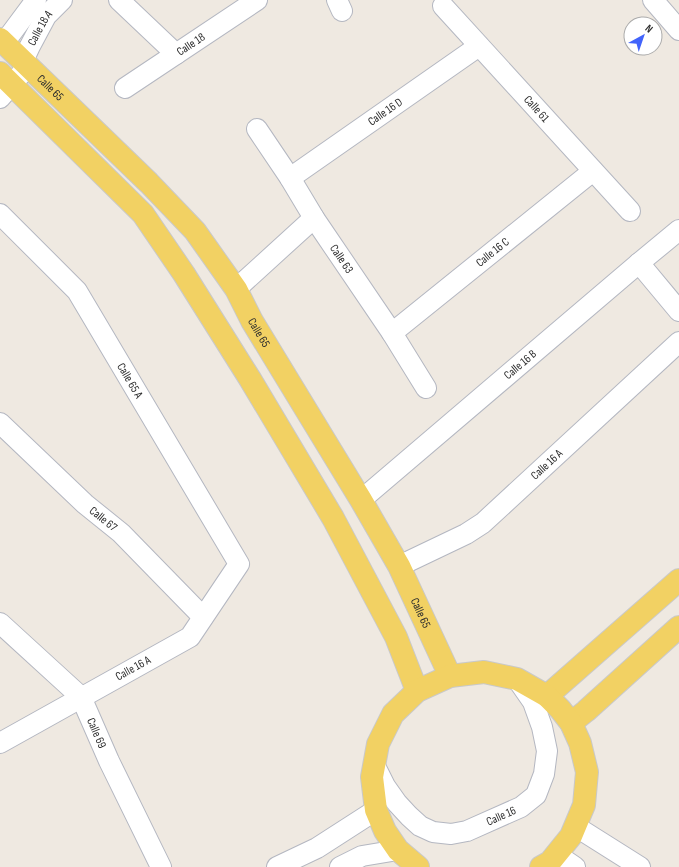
<svg xmlns="http://www.w3.org/2000/svg" width="679" height="867" font-family="'Sofia Sans Condensed',sans-serif">
<style>
.lines{fill:none;stroke-linecap:round;stroke-linejoin:round}
.minor-casing{stroke:#b4b7c1;stroke-width:22}
.major-casing{stroke:#c9c9c9;stroke-width:24}
.minor{stroke:#fff;stroke-width:20}
.major{stroke:#f2d163;stroke-width:22}
.labels{text-anchor:middle;stroke-width:3.5;stroke-linejoin:round;paint-order:stroke}
.street-label{font-size:12px;fill:#2e2e2e;stroke:#fff}
</style>
<rect width="100%" height="100%" fill="#efe9e1"/>
<g class="lines">
<defs>
<g id="minor">
<path d="M 119,0 L 176,54"/>
<path d="M 337,0 L 342,11"/>
<path d="M 653,0 L 679,30"/>
<path id="s1" d="M 443,6 L 630,211"/>
<path d="M 4,43 L 36,0"/>
<path id="s2" d="M 23,61 L 30,46 L 46,16 L 62,0"/>
<path id="s3" d="M 125,88 L 257,0"/>
<path d="M 0,98 L 28,66"/>
<path id="s4" d="M 257,129 L 290,178 L 314,218 L 392,333 L 426,388"/>
<path id="s5" d="M 290,178 L 479,46"/>
<path id="s6" d="M 0,214 L 77,291 L 239,564 L 190,637 L 0,743"/>
<path d="M 639,263 L 679,311"/>
<path d="M 236,289 L 314,218"/>
<path id="s7" d="M 392,333 L 593,171"/>
<path id="s8" d="M 0,423 L 85,504 L 121,533 L 203,617"/>
<path id="s9" d="M 361,500 L 639,263 L 679,230"/>
<path id="s10" d="M 399,566 L 466,534 L 483,523 L 679,342"/>
<path id="s11" d="M 0,623 L 81,697 L 109,761 L 161,867"/>
<path id="s12" d="M 374,764 L 385,786 L 397,803 L 409,816 L 420,826 L 433,832 L 451,834 L 467,831 L 521,807 L 536,795 L 544,774 L 547,751 L 542,727 L 533,702 L 517,679"/>
<path d="M 575,826 L 640,867"/>
<path d="M 556,854 L 575,867"/>
<path d="M 277,867 L 317,848 L 376,810"/>
<path d="M 340,867 L 362,856 L 398,850"/>
</g>
<g id="major">
<path id="s13" d="M 0,39 L 149,183 L 195,231 L 236,289 L 252,321 L 361,500 L 399,566 L 450,676"/>
<path d="M 0,73 L 143,214 L 184,274 L 250,379 L 333,518 L 396,637 L 417,691"/>
<path d="M 547,696 L 679,580"/>
<path d="M 571,723 L 586,711 L 679,627"/>
<path d="M 418,867 L 398,850 L 385,831 L 376,810 L 372,777 L 378,744 L 393,714 L 417,691 L 450,676 L 484,672 L 517,679 L 547,696 L 560,709 L 571,723 L 580,743 L 587,772 L 584,805 L 571,836 L 550,862 L 541,867"/>
</g>
</defs>
<use href="#minor" class="minor-casing"/>
<use href="#major" class="major-casing"/>
<use href="#minor" class="minor"/>
<use href="#major" class="major"/>
</g>
<g class="labels">
<g class="street-label">
<text dy="4" stroke="none"><textPath href="#s2" startOffset="37">Calle 18 A</textPath></text>
<text dy="4" stroke="none"><textPath href="#s3" startOffset="79">Calle 18</textPath></text>
<text dy="4" stroke="none"><textPath href="#s13" startOffset="70">Calle 65</textPath></text>
<text dy="4" stroke="none"><textPath href="#s1" startOffset="139">Calle 61</textPath></text>
<text dy="4" stroke="none"><textPath href="#s5" startOffset="116">Calle 16 D</textPath></text>
<text dy="4" stroke="none"><textPath href="#s7" startOffset="129">Calle 16 C</textPath></text>
<text dy="4" stroke="none"><textPath href="#s4" startOffset="155">Calle 63</textPath></text>
<text dy="4" stroke="none"><textPath href="#s13" startOffset="394">Calle 65</textPath></text>
<text dy="4" stroke="none"><textPath href="#s9" startOffset="209">Calle 16 B</textPath></text>
<text dy="4" stroke="none"><textPath href="#s6" startOffset="213">Calle 65 A</textPath></text>
<text dy="4" stroke="none"><textPath href="#s10" startOffset="181">Calle 16 A</textPath></text>
<text dy="4" stroke="none"><textPath href="#s8" startOffset="141">Calle 67</textPath></text>
<text dy="4" stroke="none"><textPath href="#s13" startOffset="718">Calle 65</textPath></text>
<text transform="translate(133 668) rotate(-29)" y="4">Calle 16 A</text>
<text dy="4" stroke="none"><textPath href="#s11" startOffset="149">Calle 69</textPath></text>
<text dy="4" stroke="none"><textPath href="#s12" startOffset="164">Calle 16</textPath></text>
</g>
</g>
<g transform="translate(643 36) rotate(40)"><circle r="19" fill="#ffffff" stroke="#ababab"/>
<path d="M0-3L7 15L0 10L-7 15Z" fill="#4264fb"/>
<text y="-6" font-size="11" font-weight="bold" text-anchor="middle" fill="#2e2e2e">N</text>
</g>
</svg>
